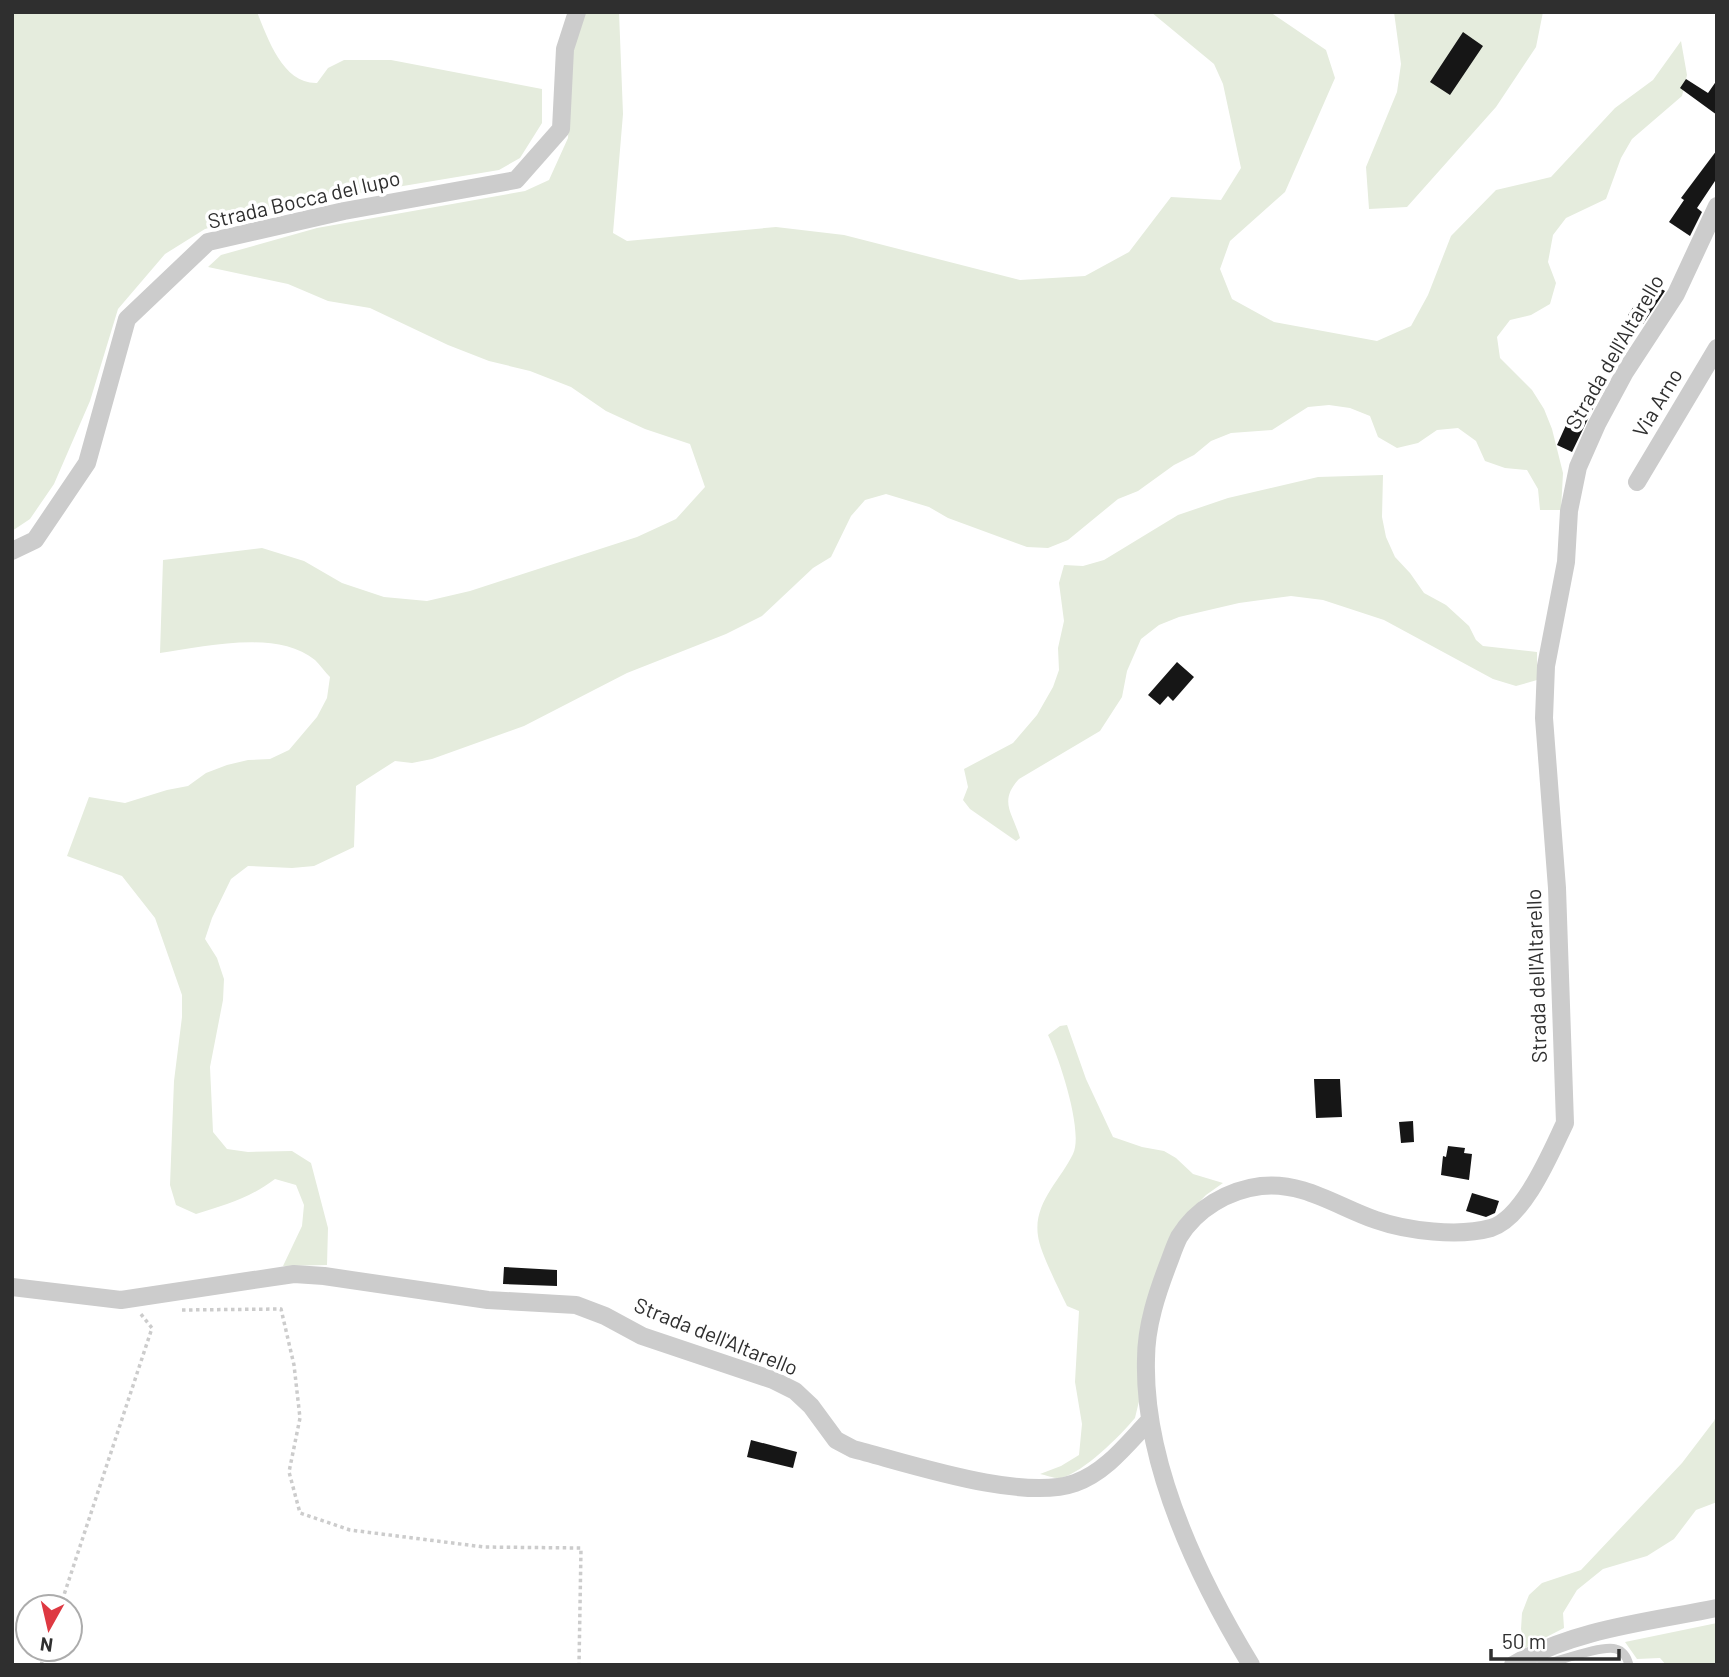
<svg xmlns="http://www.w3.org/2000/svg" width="1729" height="1677" font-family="Barlow,sans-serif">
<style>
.green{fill:#e5ecdd}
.building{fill:#161616}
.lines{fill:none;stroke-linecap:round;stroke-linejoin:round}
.path{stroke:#ccc;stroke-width:3.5;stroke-dasharray:3.5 3.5;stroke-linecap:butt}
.service{stroke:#ccc;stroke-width:9}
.minor{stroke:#ccc;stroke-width:18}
.labels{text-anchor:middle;stroke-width:7;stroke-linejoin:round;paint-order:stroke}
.street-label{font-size:21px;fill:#2f2f2f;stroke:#fff}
</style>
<rect width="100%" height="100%" fill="#fff"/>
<path class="green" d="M 12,12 L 257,12 C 268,39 283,84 317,83 L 328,68 L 344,60 L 391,60 L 542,89 L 542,123 L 520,158 L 499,170 L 289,205 L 205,229 L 165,254 L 118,309 L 90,401 L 54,484 L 30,519 L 12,531 Z
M 585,12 L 619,12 L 623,114 L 613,233 L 627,241 L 776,227 L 844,235 L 1020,280 L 1085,276 L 1129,252 L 1171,197 L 1221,200 L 1241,168 L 1223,84 L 1214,64 L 1151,12 L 1270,12 L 1326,50 L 1335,78 L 1285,192 L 1230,241 L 1220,269 L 1232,299 L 1274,322 L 1377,341 L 1411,326 L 1428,295 L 1451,236 L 1496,190 L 1551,177 L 1615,108 L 1653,80 L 1681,41 L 1687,75 L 1682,96 L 1632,139 L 1621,158 L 1606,199 L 1566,218 L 1553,235 L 1548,262 L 1556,283 L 1550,304 L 1531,315 L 1510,320 L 1497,337 L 1500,358 L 1532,390 L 1544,409 L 1552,429 L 1563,473 L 1561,510 L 1540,510 L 1538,489 L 1527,470 L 1505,468 L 1485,461 L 1476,441 L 1458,428 L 1437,430 L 1418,443 L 1397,448 L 1378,437 L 1370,416 L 1350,408 L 1329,405 L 1308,407 L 1272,430 L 1231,433 L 1211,441 L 1194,455 L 1174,465 L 1138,491 L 1118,499 L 1068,540 L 1048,548 L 1027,547 L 948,518 L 929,507 L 886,494 L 865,500 L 851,516 L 831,557 L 813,568 L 762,616 L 726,634 L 627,673 L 524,726 L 432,759 L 412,763 L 395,761 L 356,786 L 354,847 L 314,866 L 292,868 L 248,866 L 231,879 L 212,918 L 205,939 L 217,958 L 224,979 L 223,1000 L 210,1067 L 213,1132 L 227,1149 L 248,1152 L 292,1151 L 311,1163 L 328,1228 L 327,1265 L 283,1266 L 302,1226 L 304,1205 L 296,1185 L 275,1179 C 250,1198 225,1205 196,1214 L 176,1205 L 170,1185 L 174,1081 L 182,1017 L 182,995 L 155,918 L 122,876 L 67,856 L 89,797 L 125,803 L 167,790 L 188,786 L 206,773 L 227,765 L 248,760 L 270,759 L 289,750 L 317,717 L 327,698 L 330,677 C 325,672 320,665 315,660 C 276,629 205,647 160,653 L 163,560 L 262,548 L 304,561 L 342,583 L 384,597 L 427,601 L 470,591 L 637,537 L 676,519 L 705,487 L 690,444 L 645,429 L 606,411 L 571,387 L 530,371 L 489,361 L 448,345 L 370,308 L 328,301 L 288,284 L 208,267 L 221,255 L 317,228 L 525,191 L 549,180 L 568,138 L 572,54 Z
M 1394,12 L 1543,12 L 1536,47 L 1496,107 L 1407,207 L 1369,209 L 1366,167 L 1397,92 L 1401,64 Z
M 1383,475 L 1382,517 L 1386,537 L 1395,557 L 1410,573 L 1424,593 L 1446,605 L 1469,626 L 1476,640 L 1483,646 L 1537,652 L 1537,680 L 1516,686 L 1493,679 L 1384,620 L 1323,600 L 1291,596 L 1239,603 L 1179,617 L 1159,625 L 1141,639 L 1127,671 L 1122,697 L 1100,731 L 1019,779 C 998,802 1013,813 1020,838 L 1016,841 L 970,809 L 963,800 L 968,787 L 964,769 L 1013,743 L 1037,715 L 1053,687 L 1059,670 L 1058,648 L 1064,621 L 1059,583 L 1064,565 L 1083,566 L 1104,560 L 1178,515 L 1228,498 L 1318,477 Z
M 1067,1025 L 1086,1079 L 1113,1137 L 1142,1147 L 1164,1151 L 1176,1158 L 1193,1174 L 1223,1183 L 1206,1195 L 1182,1220 L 1135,1418 C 1120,1436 1084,1472 1061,1478 C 1055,1479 1046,1475 1040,1474 L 1061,1466 L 1079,1455 L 1082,1424 L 1075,1382 L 1079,1311 L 1067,1306 C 1059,1289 1040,1252 1038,1236 C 1033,1203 1060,1181 1073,1154 C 1084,1132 1059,1057 1048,1035 L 1060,1026 Z
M 1717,1414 L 1717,1502 L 1696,1510 L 1674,1539 L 1647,1556 L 1603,1569 L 1577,1590 L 1563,1613 L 1564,1628 L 1525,1648 L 1521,1629 L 1522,1613 L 1529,1595 L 1542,1583 L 1581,1570 L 1682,1463 L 1714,1421 Z
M 1717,1623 L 1717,1665 L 1666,1665 L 1660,1658 L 1637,1659 L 1625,1642 Z"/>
<path class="building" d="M 1463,32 L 1483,46 L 1450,95 L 1430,82 Z
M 1686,79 L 1708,93 L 1717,80 L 1717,115 L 1680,88 Z
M 1717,150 L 1717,178 L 1697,208 L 1702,212 L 1690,236 L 1669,222 L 1684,200 L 1681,198 Z
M 1650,282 L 1665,291 L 1643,324 L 1628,315 Z
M 1594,386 L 1602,390 L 1572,452 L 1557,445 L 1571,414 L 1579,418 Z
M 1177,662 L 1194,677 L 1173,701 L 1168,696 L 1160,705 L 1148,695 Z
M 1314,1079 L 1340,1079 L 1342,1117 L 1316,1118 Z
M 1413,1121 L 1414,1142 L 1401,1143 L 1399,1122 Z
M 1448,1146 L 1465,1148 L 1464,1153 L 1472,1154 L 1469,1180 L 1441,1175 L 1443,1156 L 1446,1157 Z
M 1472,1193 L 1499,1201 L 1495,1213 L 1486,1217 L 1466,1211 Z
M 504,1267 L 557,1270 L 557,1286 L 503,1284 Z
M 751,1440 L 797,1452 L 793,1468 L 747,1457 Z"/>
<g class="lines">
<path class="path" d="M 182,1310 L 281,1309 L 294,1365 L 300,1418 L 289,1472 L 300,1513 L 350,1530 L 484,1547 L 581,1548 L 579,1665
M 60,1607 L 152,1328 L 140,1313
M 41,1665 L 46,1649"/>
<path class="service" d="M 1535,1654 L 1543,1662 L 1550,1663 C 1565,1659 1602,1645 1616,1649 C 1624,1651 1627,1657 1629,1665"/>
<path class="minor" d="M 1637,482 L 1717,348
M 12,551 L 35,540 L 87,463 L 127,319 L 208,242 L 344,211 L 516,180 L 561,129 L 565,49 L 577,12
M 12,1287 L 121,1300 L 294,1274 L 324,1276 L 488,1300 L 576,1305 L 605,1316 L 642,1336 L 773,1380 L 795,1391 L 811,1406 L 836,1440 L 853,1449 C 908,1463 1022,1502 1075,1483 C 1106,1472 1127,1444 1149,1421
M 1251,1665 C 1197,1576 1143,1464 1146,1359 C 1146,1326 1157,1293 1169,1262 C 1172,1254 1175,1245 1179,1237 C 1196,1209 1228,1190 1261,1186 C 1303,1181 1338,1207 1376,1220 C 1407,1231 1459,1237 1491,1228 C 1524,1218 1551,1152 1565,1123 L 1557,888 L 1544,718 L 1546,666 L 1566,562 L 1569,511 L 1578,467 L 1597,424 L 1625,372 L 1676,294 L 1717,206
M 1513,1665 C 1574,1629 1648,1622 1717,1608"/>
</g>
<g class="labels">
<g class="street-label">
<text transform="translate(304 200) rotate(-13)" y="7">Strada Bocca del lupo</text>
<text transform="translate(1615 352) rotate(-60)" y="7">Strada dell'Altarello</text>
<text transform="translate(1658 403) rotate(-59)" y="7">Via Arno</text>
<text transform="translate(1537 976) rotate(-92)" y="7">Strada dell'Altarello</text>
<text transform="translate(716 1337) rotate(22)" y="7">Strada dell'Altarello</text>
</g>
</g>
<rect width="1729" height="1677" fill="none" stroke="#2f2f2f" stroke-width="28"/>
<g transform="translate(49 1628) rotate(188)"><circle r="33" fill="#ffffff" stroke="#acacac" stroke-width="2"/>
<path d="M0-5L12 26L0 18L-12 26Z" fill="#de3942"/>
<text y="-10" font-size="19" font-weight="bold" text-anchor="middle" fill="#2f2f2f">N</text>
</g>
<path d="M1491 1649v10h128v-10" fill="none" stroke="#2f2f2f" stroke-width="3.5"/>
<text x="1502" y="1649" font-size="21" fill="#2f2f2f" stroke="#ffffff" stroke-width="5" paint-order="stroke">50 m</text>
</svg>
